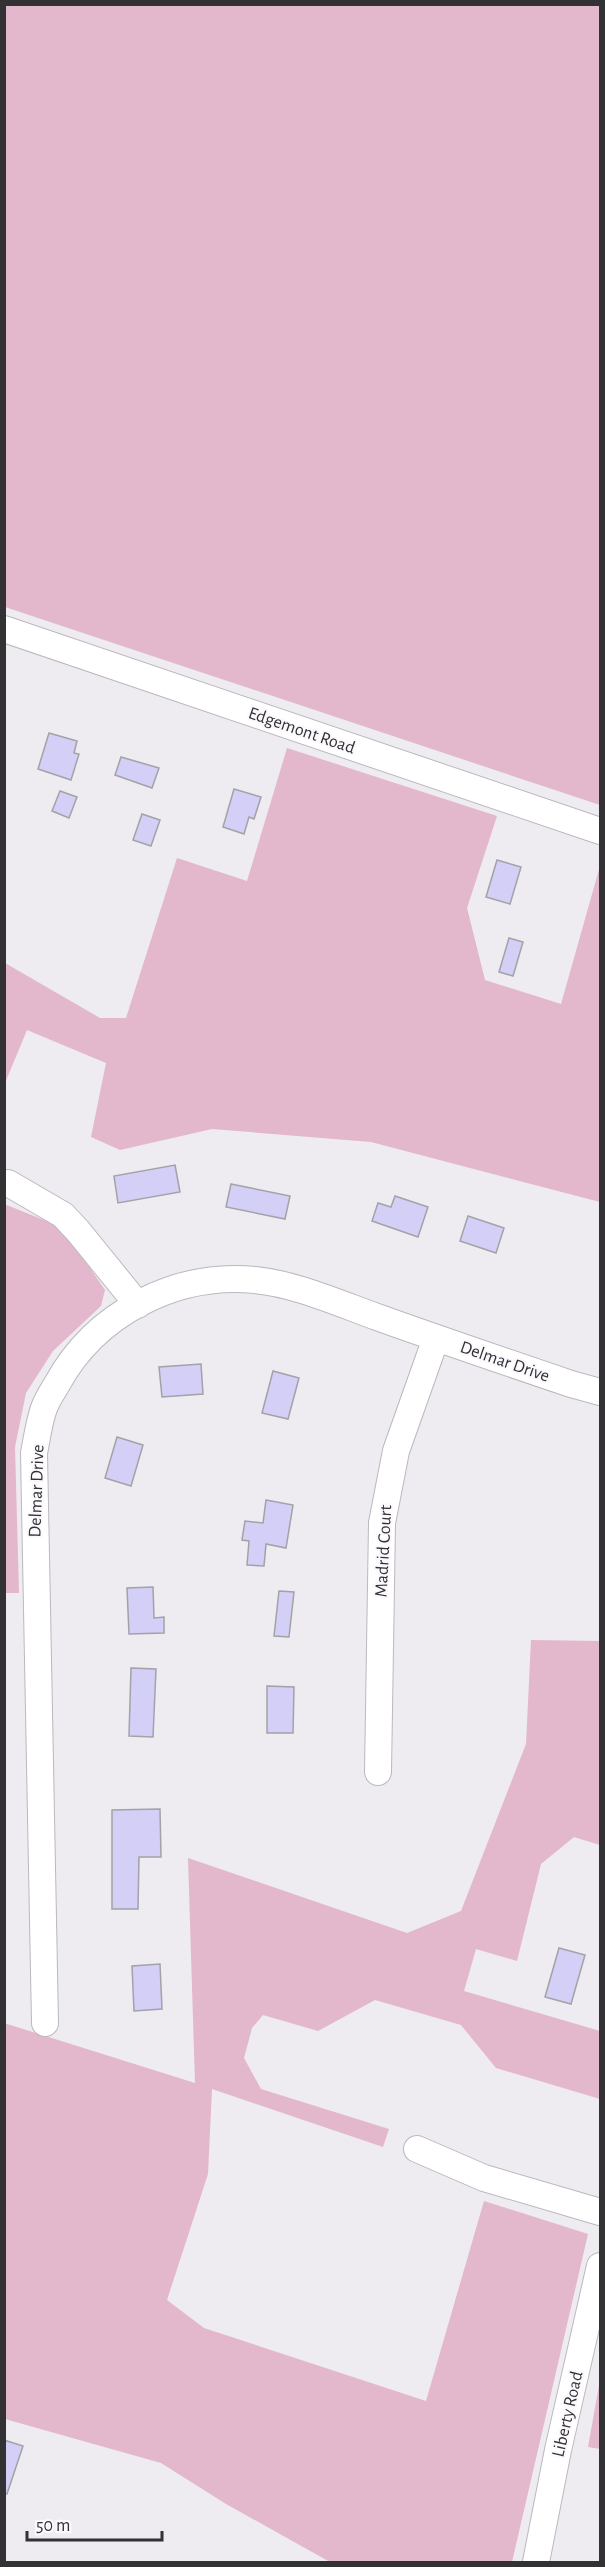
<svg xmlns="http://www.w3.org/2000/svg" width="605" height="2567" font-family="'Alegreya Sans',sans-serif">
<style>
.green{fill:#e3b7cc}
.building{fill:#d3cff7;stroke:#a2a2a7;stroke-width:1.5}
.lines{fill:none;stroke-linecap:round;stroke-linejoin:round}
.minor-casing{stroke:#bbb8be;stroke-width:28}
.minor{stroke:#fff;stroke-width:26}
.labels{text-anchor:middle;stroke-width:4.5;stroke-linejoin:round;paint-order:stroke}
.street-label{font-size:18px;fill:#323133;stroke:#fbf9fe}
</style>
<rect width="100%" height="100%" fill="#eeebf1"/>
<path class="green" d="M 5,4 L 600,5 L 600,805 L 5,607 Z
M 287,748 L 497,816 L 467,908 L 485,980 L 561,1004 L 600,866 L 600,1202 L 371,1142 L 212,1129 L 120,1150 L 91,1137 L 106,1063 L 27,1030 L 5,1083 L 5,963 L 100,1018 L 126,1018 L 177,858 L 247,881 Z
M 4,1204 L 54,1224 L 75,1246 L 105,1290 L 101,1306 L 53,1351 L 26,1393 L 15,1447 L 19,1593 L 4,1593 Z
M 531,1640 L 600,1641 L 600,1845 L 574,1837 L 541,1864 L 517,1961 L 476,1949 L 464,1991 L 600,2031 L 600,2099 L 496,2068 L 461,2025 L 375,2000 L 318,2031 L 263,2015 L 252,2028 L 244,2058 L 261,2089 L 389,2129 L 383,2147 L 212,2089 L 208,2174 L 167,2300 L 204,2328 L 426,2401 L 484,2201 L 588,2234 L 512,2562 L 330,2562 L 226,2504 L 161,2463 L 5,2419 L 4,2023 L 195,2083 L 188,1858 L 407,1933 L 461,1911 L 526,1744 Z
M 600,2380 L 600,2449 L 588,2447 Z"/>
<path class="building" d="M 49,733 L 77,741 L 74,753 L 79,754 L 71,780 L 38,769 Z
M 121,757 L 159,768 L 152,788 L 115,775 Z
M 234,789 L 261,797 L 254,819 L 249,817 L 244,834 L 223,827 Z
M 60,791 L 77,797 L 69,818 L 52,811 Z
M 142,814 L 160,820 L 151,846 L 133,840 Z
M 497,860 L 521,867 L 510,904 L 486,897 Z
M 509,938 L 523,942 L 513,976 L 499,972 Z
M 175,1165 L 180,1192 L 118,1203 L 114,1176 Z
M 231,1184 L 290,1196 L 285,1219 L 226,1207 Z
M 395,1196 L 428,1207 L 418,1237 L 372,1221 L 378,1203 L 391,1207 Z
M 468,1216 L 504,1228 L 496,1253 L 460,1241 Z
M 201,1364 L 203,1394 L 162,1397 L 159,1367 Z
M 273,1371 L 299,1378 L 288,1419 L 262,1413 Z
M 117,1437 L 143,1445 L 131,1486 L 105,1478 Z
M 266,1500 L 293,1505 L 286,1548 L 266,1544 L 264,1566 L 247,1565 L 249,1541 L 242,1540 L 245,1521 L 263,1523 Z
M 153,1587 L 154,1618 L 164,1617 L 164,1633 L 129,1634 L 127,1588 Z
M 279,1591 L 294,1592 L 289,1637 L 274,1636 Z
M 131,1668 L 156,1669 L 153,1737 L 129,1736 Z
M 267,1686 L 294,1687 L 293,1733 L 267,1733 Z
M 160,1809 L 161,1857 L 139,1857 L 138,1909 L 112,1909 L 112,1810 Z
M 559,1948 L 585,1955 L 571,2004 L 545,1997 Z
M 160,1964 L 162,2009 L 134,2011 L 132,1966 Z
M 4,2440 L 23,2446 L 7,2494 L 4,2494 Z"/>
<g class="lines">
<defs>
<path id="minor" d="M 4,629 L 600,831
M 8,1183 L 63,1215 L 78,1231 L 138,1305
M 378,1772 L 382,1523 L 396,1451 L 436,1338
M 45,2023 L 34,1453 C 37,1438 39,1422 44,1408 C 47,1400 52,1392 57,1384 C 95,1314 175,1272 255,1280 C 296,1284 338,1303 377,1317 C 441,1340 506,1362 571,1384 L 600,1392
M 417,2149 L 484,2178 L 600,2212
M 536,2562 L 558,2450 L 600,2266"/>
</defs>
<use href="#minor" class="minor-casing"/>
<use href="#minor" class="minor"/>
</g>
<g class="labels">
<g class="street-label">
<text transform="translate(302 730) rotate(19)" y="6">Edgemont Road</text>
<text transform="translate(505 1361) rotate(19)" y="6">Delmar Drive</text>
<text transform="translate(36 1491) rotate(-88)" y="6">Delmar Drive</text>
<text transform="translate(383 1551) rotate(-87)" y="6">Madrid Court</text>
<text transform="translate(567 2414) rotate(-77)" y="6">Liberty Road</text>
</g>
</g>
<rect width="605" height="2567" fill="none" stroke="#323133" stroke-width="12"/>
<path d="M27 2531v9h135v-9" fill="none" stroke="#323133" stroke-width="3"/>
<text x="36" y="2531" font-size="18" fill="#323133" stroke="#fbf9fe" stroke-width="4.5" paint-order="stroke">50 m</text>
</svg>
